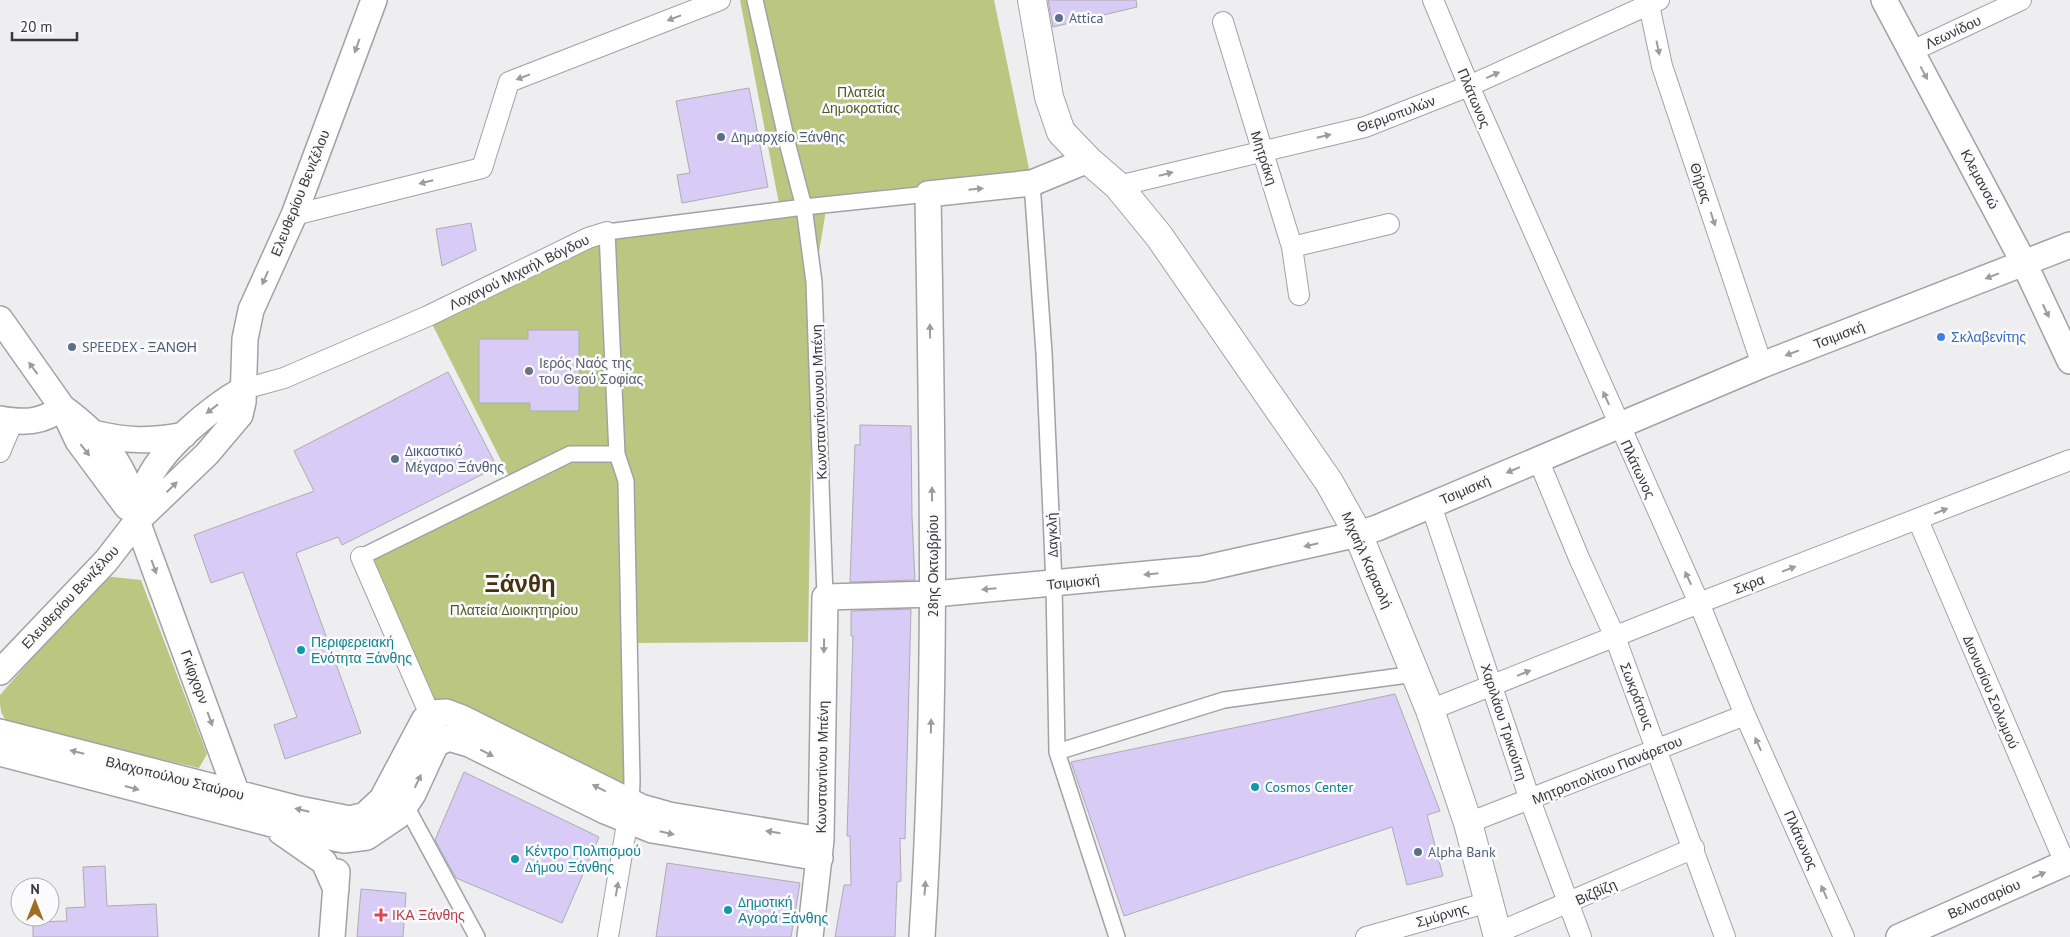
<svg xmlns="http://www.w3.org/2000/svg" width="2070" height="937" font-family="'PT Sans',sans-serif">
<style>
.green{fill:#bbc781}
.building{fill:#d8cbf5;stroke:#adacaf}
.lines{fill:none;stroke-linecap:round;stroke-linejoin:round}
.pedestrian-casing{stroke:#a2a1a4;stroke-width:18}
.minor-casing{stroke:#a2a1a4;stroke-width:22}
.tertiary-casing{stroke:#a2a1a4;stroke-width:28}
.secondary-casing{stroke:#a2a1a4;stroke-width:30}
.pedestrian{stroke:#fff;stroke-width:15}
.minor{stroke:#fff;stroke-width:20}
.tertiary{stroke:#fff;stroke-width:25}
.secondary{stroke:#fff;stroke-width:28}
.oneway{fill:#9c9c9c}
.service-dot{fill:#5c6f8a;stroke:#fbfbfe;stroke-width:2}
.shop-dot{fill:#3f7fe0;stroke:#fbfbfe;stroke-width:2}
.worship-dot{fill:#6b7280;stroke:#fbfbfe;stroke-width:2}
.culture-dot{fill:#0f9aa8;stroke:#fbfbfe;stroke-width:2}
.health-dot{fill:#e0444e;stroke:#fbfbfe;stroke-width:2}
.labels{text-anchor:middle;stroke-width:5;stroke-linejoin:round;paint-order:stroke}
.service-label{font-size:14px;fill:#4e5e75;stroke:#fbfbfe;text-anchor:start}
.street-label{font-size:14px;fill:#383839;stroke:#fbfbfe}
.park-label{font-size:14px;fill:#505821;stroke:#fbfbfe}
.shop-label{font-size:14px;fill:#366cbe;stroke:#fbfbfe;text-anchor:start}
.worship-label{font-size:14px;fill:#5b616d;stroke:#fbfbfe;text-anchor:start}
.culture-label{font-size:14px;fill:#0d838f;stroke:#fbfbfe;text-anchor:start}
.health-label{font-size:14px;fill:#be3a42;stroke:#fbfbfe;text-anchor:start}
.town-label{font-size:24px;font-weight:bold;fill:#48300d;stroke:#fbfbfe}
</style>
<rect width="100%" height="100%" fill="#eeeef1"/>
<path class="green" d="M 740,0 L 994,0 L 1032,183 L 827,204 L 814,282 L 808,642 L 630,643 L 631,804 L 436,712 L 361,557 L 512,482 L 428,316 L 607,232 L 780,209 Z
M 103,576 L 141,580 L 207,754 L 199,768 L 13,725 C 0,717 0,710 0,695 Z"/>
<path class="building" d="M 1048,0 L 1136,0 L 1137,7 L 1053,27 Z
M 749,88 L 768,187 L 682,203 L 677,175 L 690,173 L 676,101 Z
M 471,223 L 476,250 L 442,266 L 436,229 Z
M 528,330 L 579,330 L 579,411 L 530,411 L 530,403 L 479,403 L 479,339 L 528,339 Z
M 448,372 L 497,467 L 342,545 L 338,537 L 296,553 L 361,733 L 285,759 L 274,725 L 297,717 L 243,572 L 211,583 L 194,535 L 314,491 L 294,451 Z
M 860,425 L 911,426 L 912,517 L 915,580 L 850,582 L 855,445 L 860,445 Z
M 911,609 L 905,839 L 900,838 L 901,881 L 897,882 L 895,937 L 835,937 L 844,885 L 851,885 L 850,836 L 847,836 L 853,636 L 851,636 L 851,611 Z
M 1395,694 L 1440,811 L 1427,815 L 1443,876 L 1407,885 L 1392,827 L 1124,916 L 1071,762 Z
M 464,772 L 599,837 L 562,923 L 456,878 L 435,840 Z
M 667,863 L 800,883 L 791,937 L 656,937 Z
M 105,866 L 107,906 L 156,904 L 158,937 L 33,937 L 33,922 L 67,921 L 66,908 L 85,907 L 83,867 Z
M 361,889 L 406,893 L 403,937 L 357,937 Z"/>
<g class="lines">
<defs>
<path id="pedestrian" d="M 755,0 L 788,146 L 804,207 L 814,282 L 825,597
M 1032,183 L 1044,353 L 1054,584 L 1057,752 L 1117,937
M 361,557 L 570,454 L 617,454
M 1057,752 L 1224,700 L 1415,674
M 631,804 L 632,782 L 626,481 L 617,454 L 607,232 L 804,207 L 928,194
M 406,806 L 477,937"/>
<path id="minor" d="M 1433,0 L 1469,86 L 1699,603 L 1745,715 L 1844,937
M 1648,0 L 1662,66 L 1762,365
M 1223,22 L 1292,247 L 1299,295
M 1912,51 L 2021,0
M 1118,186 L 1365,127 L 1469,86 L 1659,0
M 294,215 L 482,168 L 509,82 L 720,0
M 1292,247 L 1389,224
M 244,389 L 284,378 L 428,316 L 588,238 L 607,232
M 0,452 L 13,421
M 1538,459 L 1579,558 L 1615,637 L 1725,937
M 1431,505 L 1530,800 L 1581,937
M 1918,520 L 2065,863
M 361,557 L 441,740
M 1430,710 L 1699,603 L 2070,460
M 1468,823 L 1745,715
M 1497,933 L 1694,848
M 608,937 L 630,806
M 1366,937 L 1489,902"/>
<path id="tertiary" d="M 1884,0 L 2024,263 L 2070,361
M 0,319 L 62,407 L 78,441 L 127,507
M 62,407 C 103,437 131,470 137,521 L 237,794 L 246,804
M 0,419 C 24,423 43,423 62,407
M 93,433 C 125,441 152,442 184,435
M 139,515 C 140,505 142,494 146,485 C 159,450 212,407 244,389
M 0,672 L 106,561 L 137,521 L 207,454 L 240,415 L 243,402 L 245,339 L 251,310 L 294,215 L 374,0
M 0,732 L 299,809 L 350,819 L 365,815 L 382,799 L 424,720 L 432,713 L 446,712 L 462,718 L 641,807 L 669,815 L 821,840
M 0,753 L 268,823 L 344,840 L 367,837 L 398,816 L 413,794 L 436,744 L 449,738 L 469,744 L 605,811 L 652,830 L 820,858
M 281,832 L 324,862 L 336,889
M 332,937 L 337,872
M 810,937 L 821,840 L 825,597 L 934,594 L 1202,569 L 1358,534 L 1377,528 L 1762,365 L 2070,245
M 922,937 C 938,690 932,442 928,194 L 1032,183 L 1088,160
M 1899,937 L 2070,861"/>
<path id="secondary" d="M 1032,0 L 1049,97 L 1061,132 L 1088,160 L 1118,186 L 1159,236 L 1329,482 L 1358,534 L 1430,710 L 1468,823 L 1498,937"/>
</defs>
<use href="#pedestrian" class="pedestrian-casing"/>
<use href="#minor" class="minor-casing"/>
<use href="#tertiary" class="tertiary-casing"/>
<use href="#secondary" class="secondary-casing"/>
<use href="#pedestrian" class="pedestrian"/>
<use href="#minor" class="minor"/>
<use href="#tertiary" class="tertiary"/>
<use href="#secondary" class="secondary"/>
</g>
<defs><path id="oneway-solid" d="M-6-.8H1V-3.2L6.5 0L1 3.2V.8H-6Z" transform="scale(1.25)"/></defs>
<g class="oneway">
<use href="#oneway-solid" transform="translate(674 18) rotate(159)"/>
<use href="#oneway-solid" transform="translate(357 46) rotate(110)"/>
<use href="#oneway-solid" transform="translate(1658 48) rotate(78)"/>
<use href="#oneway-solid" transform="translate(1924 73) rotate(62)"/>
<use href="#oneway-solid" transform="translate(1493 75) rotate(-24)"/>
<use href="#oneway-solid" transform="translate(523 77) rotate(159)"/>
<use href="#oneway-solid" transform="translate(1324 136) rotate(-13)"/>
<use href="#oneway-solid" transform="translate(1166 174) rotate(-14)"/>
<use href="#oneway-solid" transform="translate(426 182) rotate(166)"/>
<use href="#oneway-solid" transform="translate(976 189) rotate(-6)"/>
<use href="#oneway-solid" transform="translate(1713 219) rotate(72)"/>
<use href="#oneway-solid" transform="translate(1992 276) rotate(159)"/>
<use href="#oneway-solid" transform="translate(265 278) rotate(114)"/>
<use href="#oneway-solid" transform="translate(2046 311) rotate(65)"/>
<use href="#oneway-solid" transform="translate(930 331) rotate(-91)"/>
<use href="#oneway-solid" transform="translate(1792 353) rotate(159)"/>
<use href="#oneway-solid" transform="translate(33 368) rotate(-126)"/>
<use href="#oneway-solid" transform="translate(1606 398) rotate(-114)"/>
<use href="#oneway-solid" transform="translate(212 409) rotate(142)"/>
<use href="#oneway-solid" transform="translate(85 450) rotate(52)"/>
<use href="#oneway-solid" transform="translate(1513 470) rotate(157)"/>
<use href="#oneway-solid" transform="translate(172 487) rotate(-44)"/>
<use href="#oneway-solid" transform="translate(932 494) rotate(-91)"/>
<use href="#oneway-solid" transform="translate(1941 511) rotate(-22)"/>
<use href="#oneway-solid" transform="translate(1311 545) rotate(167)"/>
<use href="#oneway-solid" transform="translate(154 567) rotate(70)"/>
<use href="#oneway-solid" transform="translate(1789 569) rotate(-21)"/>
<use href="#oneway-solid" transform="translate(1151 574) rotate(174)"/>
<use href="#oneway-solid" transform="translate(1688 578) rotate(-115)"/>
<use href="#oneway-solid" transform="translate(989 589) rotate(175)"/>
<use href="#oneway-solid" transform="translate(824 646) rotate(91)"/>
<use href="#oneway-solid" transform="translate(1524 673) rotate(-22)"/>
<use href="#oneway-solid" transform="translate(210 719) rotate(70)"/>
<use href="#oneway-solid" transform="translate(931 726) rotate(-89)"/>
<use href="#oneway-solid" transform="translate(1758 744) rotate(-114)"/>
<use href="#oneway-solid" transform="translate(77 752) rotate(-166)"/>
<use href="#oneway-solid" transform="translate(487 753) rotate(27)"/>
<use href="#oneway-solid" transform="translate(418 781) rotate(-65)"/>
<use href="#oneway-solid" transform="translate(132 788) rotate(15)"/>
<use href="#oneway-solid" transform="translate(599 788) rotate(-153)"/>
<use href="#oneway-solid" transform="translate(302 810) rotate(-167)"/>
<use href="#oneway-solid" transform="translate(773 832) rotate(-171)"/>
<use href="#oneway-solid" transform="translate(667 833) rotate(13)"/>
<use href="#oneway-solid" transform="translate(2039 875) rotate(-24)"/>
<use href="#oneway-solid" transform="translate(925 888) rotate(-86)"/>
<use href="#oneway-solid" transform="translate(617 889) rotate(-80)"/>
<use href="#oneway-solid" transform="translate(1824 892) rotate(-114)"/>
</g>
<g class="service-dot">
<circle cx="1059" cy="18" r="5"/>
<circle cx="721" cy="137" r="5"/>
<circle cx="72" cy="347" r="5"/>
<circle cx="395" cy="459" r="5"/>
<circle cx="1418" cy="852" r="5"/>
</g>
<circle class="shop-dot" cx="1941" cy="337" r="5"/>
<circle class="worship-dot" cx="529" cy="371" r="5"/>
<g class="culture-dot">
<circle cx="301" cy="650" r="5"/>
<circle cx="1255" cy="787" r="5"/>
<circle cx="515" cy="859" r="5"/>
<circle cx="728" cy="910" r="5"/>
</g>
<path class="health-dot" d="M378.5 907.5h5v5h5v5h-5v5h-5v-5h-5v-5h5z"/>
<g class="labels">
<g class="service-label">
<text x="1069" y="23">Attica</text>
<text x="731" y="142">Δημαρχείο Ξάνθης</text>
<text x="82" y="352">SPEEDEX - ΞΑΝΘΗ</text>
<text x="405" y="456">Δικαστικό<tspan x="405" dy="16">Μέγαρο Ξάνθης</tspan></text>
<text x="1428" y="857">Alpha Bank</text>
</g>
<g class="street-label">
<text transform="translate(1953 32) rotate(-25)" y="5">Λεωνίδου</text>
<text transform="translate(1474 98) rotate(67)" y="5">Πλάτωνος</text>
<text transform="translate(1396 114) rotate(-20)" y="5">Θερμοπυλών</text>
<text transform="translate(1264 158) rotate(72)" y="5">Μητράκη</text>
<text transform="translate(1980 179) rotate(62)" y="5">Κλεμανσώ</text>
<text transform="translate(1701 183) rotate(72)" y="5">Θήρας</text>
<text transform="translate(300 193) rotate(-68)" y="5">Ελευθερίου Βενιζέλου</text>
<text transform="translate(519 272) rotate(-26)" y="5">Λοχαγού Μιχαήλ Βόγδου</text>
<text transform="translate(1839 335) rotate(-21)" y="5">Τσιμισκή</text>
<text transform="translate(819 402) rotate(-92)" y="5">Κωνσταντίνουνου Μπένη</text>
<text transform="translate(1638 469) rotate(65)" y="5">Πλάτωνος</text>
<text transform="translate(1465 490) rotate(-23)" y="5">Τσιμισκή</text>
<text transform="translate(1052 535) rotate(-92)" y="5">Δαγκλή</text>
<text transform="translate(1367 560) rotate(66)" y="5">Μιχαήλ Καραολή</text>
<text transform="translate(933 566) rotate(-90)" y="5">28ης Οκτωβρίου</text>
<text transform="translate(1073 582) rotate(-6)" y="5">Τσιμισκή</text>
<text transform="translate(1749 584) rotate(-21)" y="5">Σκρα</text>
<text transform="translate(70 597) rotate(-47)" y="5">Ελευθερίου Βενιζέλου</text>
<text transform="translate(195 677) rotate(70)" y="5">Γκίφχορν</text>
<text transform="translate(1991 692) rotate(67)" y="5">Διονυσίου Σολωμού</text>
<text transform="translate(1637 696) rotate(69)" y="5">Σωκράτους</text>
<text transform="translate(1504 722) rotate(72)" y="5">Χαριλάου Τρικούπη</text>
<text transform="translate(822 767) rotate(-89)" y="5">Κωνσταντίνου Μπένη</text>
<text transform="translate(1607 770) rotate(-22)" y="5">Μητροπολίτου Πανάρετου</text>
<text transform="translate(175 778) rotate(14)" y="5">Βλαχοπούλου Σταύρου</text>
<text transform="translate(1801 840) rotate(66)" y="5">Πλάτωνος</text>
<text transform="translate(1596 892) rotate(-24)" y="5">Βιζβίζη</text>
<text transform="translate(1984 899) rotate(-24)" y="5">Βελισσαρίου</text>
<text transform="translate(1442 915) rotate(-16)" y="5">Σμύρνης</text>
</g>
<g class="park-label">
<text x="861" y="97">Πλατεία<tspan x="861" dy="16">Δημοκρατίας</tspan></text>
<text x="514" y="615">Πλατεία Διοικητηρίου</text>
</g>
<g class="shop-label">
<text x="1951" y="342">Σκλαβενίτης</text>
</g>
<g class="worship-label">
<text x="539" y="368">Ιερός Ναός της<tspan x="539" dy="16">του Θεού Σοφίας</tspan></text>
</g>
<g class="culture-label">
<text x="311" y="647">Περιφερειακή<tspan x="311" dy="16">Ενότητα Ξάνθης</tspan></text>
<text x="1265" y="792">Cosmos Center</text>
<text x="525" y="856">Κέντρο Πολιτισμού<tspan x="525" dy="16">Δήμου Ξάνθης</tspan></text>
<text x="738" y="907">Δημοτική<tspan x="738" dy="16">Αγορά Ξάνθης</tspan></text>
</g>
<g class="health-label">
<text x="392" y="920">ΙΚΑ Ξάνθης</text>
</g>
<g class="town-label">
<text x="520" y="592">Ξάνθη</text>
</g>
</g>
<g transform="translate(35 902)"><circle r="24" fill="#fbfbfe" stroke="#adadaf"/>
<path d="M0-4L9 19L0 12L-9 19Z" fill="#9e6c22"/>
<text y="-8" font-size="14" font-weight="bold" text-anchor="middle" fill="#383839">N</text>
</g>
<path d="M12 32v8h65v-8" fill="none" stroke="#383839" stroke-width="2.5"/>
<text x="20" y="32" font-size="15" fill="#383839" stroke="#fbfbfe" stroke-width="4" paint-order="stroke">20 m</text>
</svg>
